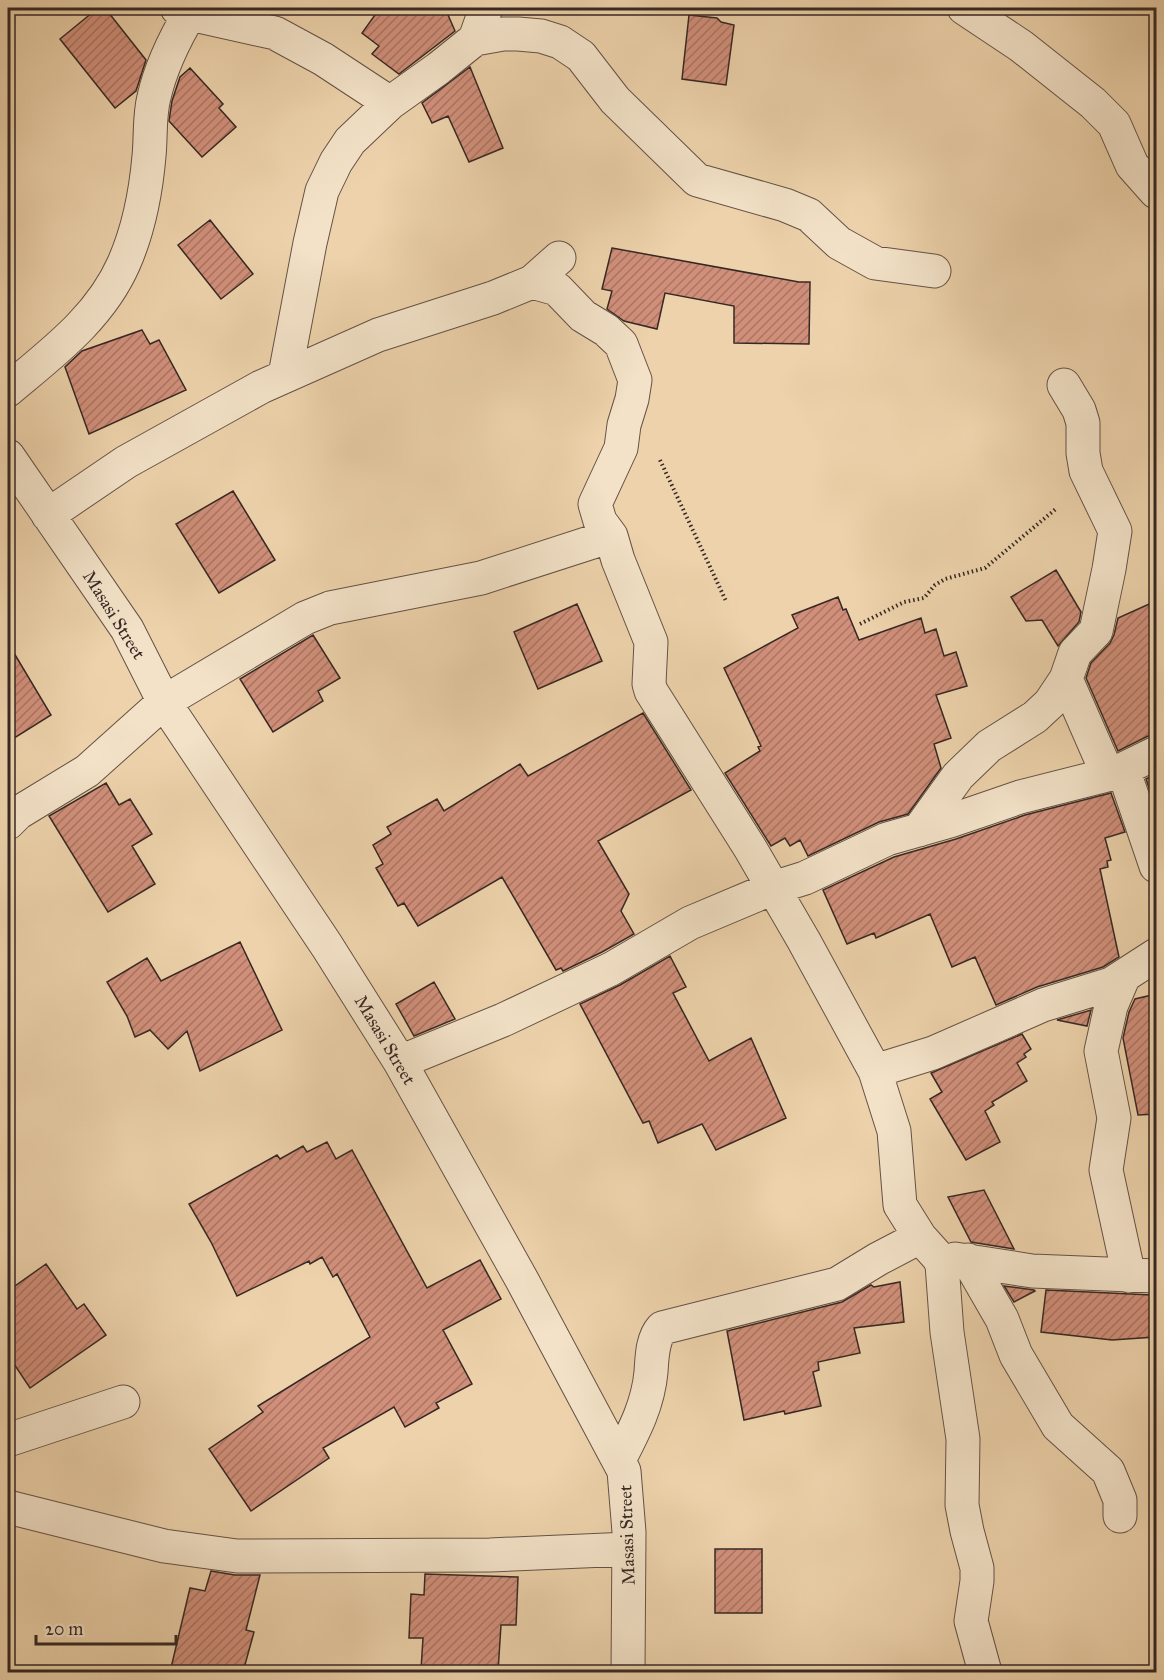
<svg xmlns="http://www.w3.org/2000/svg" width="1164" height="1680" font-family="'IM FELL Great Primer',serif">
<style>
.building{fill:url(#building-hatch);stroke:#362824;stroke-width:1.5}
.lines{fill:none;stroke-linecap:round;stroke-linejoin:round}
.minor-casing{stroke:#645246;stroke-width:35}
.path{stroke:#362824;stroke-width:4;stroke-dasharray:1.5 3;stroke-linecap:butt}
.minor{stroke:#f3e2c8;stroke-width:33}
.labels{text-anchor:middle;stroke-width:6;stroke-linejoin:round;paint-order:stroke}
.street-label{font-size:18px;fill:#362824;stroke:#f3e2c8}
</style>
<defs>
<pattern id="building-hatch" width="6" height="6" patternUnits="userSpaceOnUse" patternTransform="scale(1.5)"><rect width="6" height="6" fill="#d18f7a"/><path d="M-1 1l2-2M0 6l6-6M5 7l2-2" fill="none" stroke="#aa7564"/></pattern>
</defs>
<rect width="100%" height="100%" fill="#edd2ab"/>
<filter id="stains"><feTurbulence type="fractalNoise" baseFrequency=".00333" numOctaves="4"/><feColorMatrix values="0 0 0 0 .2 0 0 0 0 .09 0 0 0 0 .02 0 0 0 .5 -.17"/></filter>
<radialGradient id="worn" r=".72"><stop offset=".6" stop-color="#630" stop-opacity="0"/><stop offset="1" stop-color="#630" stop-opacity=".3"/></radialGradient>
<path class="building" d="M 98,8 L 105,8 L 146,60 L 136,91 L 115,108 L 60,39 Z
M 380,8 L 445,8 L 455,31 L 399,74 L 372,54 L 379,46 L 362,33 Z
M 689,15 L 717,18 L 721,22 L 734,25 L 726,85 L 682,79 Z
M 470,67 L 503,148 L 469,162 L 448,116 L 432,123 L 422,103 Z
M 190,68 L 223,104 L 219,108 L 236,127 L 202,157 L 169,121 L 172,101 L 180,77 Z
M 210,220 L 253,274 L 221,299 L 178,245 Z
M 612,248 L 799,282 L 810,282 L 809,344 L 734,343 L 734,306 L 665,293 L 657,329 L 624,321 L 607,309 L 612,291 L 602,289 Z
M 142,330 L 150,344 L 159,340 L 186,390 L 89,434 L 65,367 L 82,351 Z
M 233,491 L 275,560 L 219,593 L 176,524 Z
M 1056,570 L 1081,612 L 1079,622 L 1058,646 L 1042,620 L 1026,621 L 1011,597 Z
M 838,597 L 843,610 L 846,609 L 859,640 L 921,618 L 925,633 L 936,629 L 944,656 L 956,652 L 967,686 L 936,695 L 951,738 L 934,744 L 941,768 L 908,814 L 879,822 L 808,856 L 800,840 L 790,846 L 785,838 L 771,846 L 725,773 L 760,751 L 758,747 L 761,746 L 724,668 L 798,628 L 792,615 Z
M 1156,601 L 1156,734 L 1148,736 L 1118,751 L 1086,678 L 1091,663 L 1110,643 L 1114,635 L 1118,618 Z
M 577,604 L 602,661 L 538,689 L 514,632 Z
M 313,635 L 340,678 L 318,691 L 323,701 L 273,732 L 240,679 Z
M 8,643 L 51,715 L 8,742 Z
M 643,713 L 691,790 L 598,841 L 629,894 L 621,911 L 634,934 L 602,952 L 563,971 L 561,968 L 556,970 L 502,877 L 418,926 L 404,903 L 398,906 L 376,868 L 383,864 L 373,845 L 391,834 L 387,827 L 437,799 L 444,811 L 520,764 L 528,776 Z
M 1156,774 L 1156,809 L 1146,779 Z
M 106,783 L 119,805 L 130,799 L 152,834 L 132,846 L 155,884 L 108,912 L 49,816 Z
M 1111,793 L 1125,832 L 1105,838 L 1111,860 L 1107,861 L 1108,867 L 1100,869 L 1119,957 L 1103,967 L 1037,987 L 996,1005 L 975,957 L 952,967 L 930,914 L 876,938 L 874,933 L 847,944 L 823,890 L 894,857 L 956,839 L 1025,815 Z
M 240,942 L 282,1030 L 200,1071 L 187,1031 L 168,1049 L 150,1030 L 135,1037 L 127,1016 L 107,982 L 147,958 L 161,981 Z
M 670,956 L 686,987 L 673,993 L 709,1061 L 751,1038 L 786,1118 L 716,1150 L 702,1124 L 658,1143 L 649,1121 L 643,1123 L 580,1004 L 620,985 Z
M 434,982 L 455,1019 L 414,1036 L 396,1004 Z
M 1152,995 L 1156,1019 L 1156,1114 L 1138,1115 L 1123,1038 L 1129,1012 L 1135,999 Z
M 1091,1010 L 1087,1026 L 1057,1020 Z
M 1022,1034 L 1031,1049 L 1024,1054 L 1026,1057 L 1017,1063 L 1027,1081 L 992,1102 L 994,1105 L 985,1111 L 1000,1142 L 966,1160 L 930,1099 L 942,1092 L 931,1073 Z
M 327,1142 L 336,1159 L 352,1150 L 427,1288 L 480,1260 L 501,1299 L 443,1330 L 472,1384 L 436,1403 L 439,1408 L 405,1427 L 394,1407 L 323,1448 L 329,1458 L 251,1511 L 209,1449 L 263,1412 L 258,1406 L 370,1337 L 337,1274 L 333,1277 L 322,1257 L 310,1264 L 309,1261 L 237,1296 L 211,1242 L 189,1204 L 277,1155 L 280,1159 L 303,1146 L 307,1152 Z
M 984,1190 L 1014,1249 L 971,1242 L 948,1197 Z
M 46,1264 L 77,1309 L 84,1304 L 106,1335 L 30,1388 L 8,1355 L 8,1291 Z
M 900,1282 L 904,1322 L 854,1328 L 860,1353 L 818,1362 L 819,1370 L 813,1372 L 821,1406 L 785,1414 L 784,1411 L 744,1420 L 727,1331 L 842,1302 L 871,1285 L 874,1287 Z
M 1004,1286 L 1034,1290 L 1035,1291 L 1014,1302 Z
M 1046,1290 L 1152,1295 L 1155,1337 L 1112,1340 L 1041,1332 Z
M 715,1549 L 762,1549 L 762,1613 L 715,1613 Z
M 211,1571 L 235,1575 L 260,1575 L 246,1630 L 254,1632 L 243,1672 L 170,1672 L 190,1588 L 205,1591 Z
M 425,1574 L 518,1577 L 516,1625 L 501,1625 L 498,1672 L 421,1670 L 423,1638 L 409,1638 L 411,1594 L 424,1595 Z"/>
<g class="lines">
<defs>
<path id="minor" d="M 177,8 L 194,15 L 275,33 L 323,59 L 390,103
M 964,8 L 1021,46 L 1093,103 L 1114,124 L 1132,165 L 1156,192
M 475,39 L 503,34 L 518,34 L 541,36 L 560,42 L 581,56 L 615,100 L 697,180 L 785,205 L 809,215 L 839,243 L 875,263 L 934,271
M 532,282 L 557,289 L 583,316 L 606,330 L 621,344 L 633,375 L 635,380 L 632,399 L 624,425 L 621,448 L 595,504 L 600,521 L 611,536 L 618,560 L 651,642 L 649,684 L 651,691 L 750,848 L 804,941 L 875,1071 L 894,1131 L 900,1205 L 920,1237 L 938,1257 L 942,1264 L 947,1332 L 963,1439 L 962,1505 L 967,1531 L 977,1568 L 977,1581 L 971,1621 L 985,1672
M 285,375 L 310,243 L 322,191 L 336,162 L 350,141 L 390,103 L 439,68 L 475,39 L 486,8
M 8,390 C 52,353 100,318 124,263 C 138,231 146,191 149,156 C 151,137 149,116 154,97 C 161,66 174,40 190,13
M 8,456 L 127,629 L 164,702 L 327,946 L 400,1062 L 522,1280 L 624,1471 L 629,1532 L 628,1672
M 48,515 L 126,462 L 261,387 L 378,335 L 493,298 L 532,282 L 559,258
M 1066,679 L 1108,775
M 1123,769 L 1156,866
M 8,823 L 18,813 L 87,771 L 164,702 L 305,618 L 330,608 L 481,578 L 611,536
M 919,830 L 958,776 L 989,746 L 1035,717 L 1050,703 L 1066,679 L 1075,653 L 1096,631 L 1109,569 L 1115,531 L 1086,471 L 1083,453 L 1083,423 L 1079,410 L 1064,385
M 1123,978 L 1111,1006 L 1101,1051 L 1114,1118 L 1106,1170 L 1129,1276
M 400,1062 L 503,1020 L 611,969 L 690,923 L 773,888 L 805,878 L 887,839 L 950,821 L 1020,797 L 1115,773 L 1156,753
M 875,1071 L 933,1053 L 1043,1005 L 1111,984 L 1156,955
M 955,1259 L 1032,1271 L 1156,1276
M 968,1260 L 1002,1319 L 1016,1355 L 1058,1426 L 1108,1471 L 1120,1500 L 1120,1516
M 8,1440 L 123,1402
M 619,1460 C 634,1431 648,1405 651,1372 C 652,1358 652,1339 662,1328 L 837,1284 L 878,1259 L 920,1237
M 8,1507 L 164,1546 L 237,1556 L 490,1555 L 629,1549"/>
</defs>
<use href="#minor" class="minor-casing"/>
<path class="path" d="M 660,460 L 726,601
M 860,624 L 904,602 L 924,598 L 935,585 L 945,579 L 985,568 L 1057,508"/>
<use href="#minor" class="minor"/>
</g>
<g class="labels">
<g class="street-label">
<text transform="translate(114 615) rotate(58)" y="6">Masasi Street</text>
<text transform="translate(385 1040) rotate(59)" y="6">Masasi Street</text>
<text transform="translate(627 1535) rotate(-92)" y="6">Masasi Street</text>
</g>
</g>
<rect width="1164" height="1680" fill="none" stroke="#edd2ab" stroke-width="30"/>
<rect x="9" y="9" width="1146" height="1662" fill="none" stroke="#362824" stroke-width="3"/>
<rect x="15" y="15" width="1134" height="1650" fill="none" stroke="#362824" stroke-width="1.5"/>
<path d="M36 1635v9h140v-9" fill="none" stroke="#362824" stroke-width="3"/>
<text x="45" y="1635" font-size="18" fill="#362824" stroke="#f3e2c8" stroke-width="4.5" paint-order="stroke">20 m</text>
<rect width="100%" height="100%" filter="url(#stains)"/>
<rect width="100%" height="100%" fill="url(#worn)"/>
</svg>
